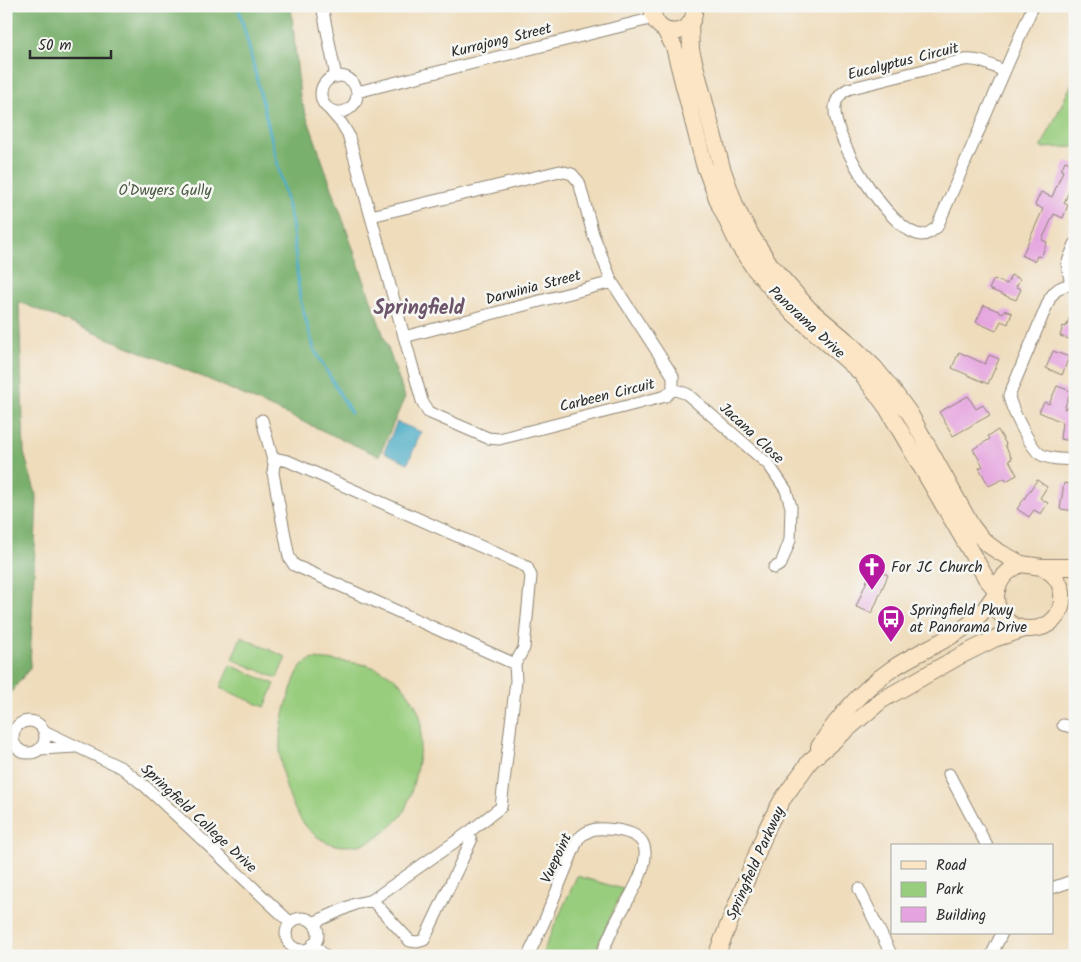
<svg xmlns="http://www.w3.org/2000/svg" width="1081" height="962" font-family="Kalam,sans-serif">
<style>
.green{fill:#99cd7e;stroke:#627c54}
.forest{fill:#7ab06d;stroke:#526e4c}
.water{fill:#46aac5;stroke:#386a78}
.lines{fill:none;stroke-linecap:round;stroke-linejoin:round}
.stream{stroke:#46aac5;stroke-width:3}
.building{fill:#e5a4df}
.street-casing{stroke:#8d8473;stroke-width:13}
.secondary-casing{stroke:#8d8473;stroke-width:18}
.street{stroke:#fff;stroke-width:11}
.secondary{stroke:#fce5c4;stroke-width:16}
.labels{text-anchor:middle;stroke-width:5;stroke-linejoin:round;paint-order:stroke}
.street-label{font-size:15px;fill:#2b2b2b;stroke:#f6f6f2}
.park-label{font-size:15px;fill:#4c5c44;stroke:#f6f6f2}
.poi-label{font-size:15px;fill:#2b2b2b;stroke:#f6f6f2;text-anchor:start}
.district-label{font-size:20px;font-weight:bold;fill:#6c556a;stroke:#f6f6f2}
</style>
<rect width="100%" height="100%" fill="#f6f6f2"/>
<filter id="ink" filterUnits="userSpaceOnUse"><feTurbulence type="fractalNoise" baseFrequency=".02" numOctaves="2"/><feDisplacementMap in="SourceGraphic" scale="10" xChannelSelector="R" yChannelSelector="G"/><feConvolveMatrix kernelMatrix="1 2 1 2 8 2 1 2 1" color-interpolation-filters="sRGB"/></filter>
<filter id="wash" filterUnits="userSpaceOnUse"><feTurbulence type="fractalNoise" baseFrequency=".0096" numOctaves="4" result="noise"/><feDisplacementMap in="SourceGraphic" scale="20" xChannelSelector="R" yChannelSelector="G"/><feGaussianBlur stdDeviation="1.12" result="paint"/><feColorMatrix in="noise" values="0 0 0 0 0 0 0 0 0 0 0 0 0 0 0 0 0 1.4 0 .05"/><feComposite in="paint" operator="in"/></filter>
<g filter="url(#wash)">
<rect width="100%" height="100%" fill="#efdcbb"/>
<path class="green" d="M 1075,77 L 1075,147 L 1041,148 Z
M 241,637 L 286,657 L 277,678 L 232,659 Z
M 315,659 C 343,662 376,661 398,681 C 406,689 417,705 420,716 C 425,736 413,798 402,815 C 397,822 389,828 383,833 C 372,843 359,846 344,846 C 297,844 278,779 280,740 C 281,724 285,708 290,693 C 295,679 299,661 315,659 Z
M 230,665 L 275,684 L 265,707 L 220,688 Z
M 577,876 L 623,889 L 593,956 L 541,956 Z"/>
<path class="forest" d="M 6,6 L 291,6 L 300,97 L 405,397 L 379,456 L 210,380 L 19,302 L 24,453 L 37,498 L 30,668 L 11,692 L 6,691 Z"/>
<path class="water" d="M 397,422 L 421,432 L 408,463 L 384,452 Z"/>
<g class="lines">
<path class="stream" d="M 238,6 L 249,47 L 292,223 L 300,299 L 314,349 L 351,413"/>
</g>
<g id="blocks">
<path class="building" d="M 1065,161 L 1075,165 L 1075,177 L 1064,203 L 1068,205 L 1063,218 L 1054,214 L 1042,240 L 1047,242 L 1041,257 L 1037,256 L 1035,261 L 1022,256 L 1043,209 L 1035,205 L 1041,192 L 1052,197 L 1063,171 L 1061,170 Z
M 1011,275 L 1020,279 L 1016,287 L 1021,289 L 1016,300 L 989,289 L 994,279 L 1007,284 Z
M 984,305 L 1003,313 L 1004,310 L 1012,313 L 1008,324 L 1001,321 L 996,331 L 976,322 Z
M 1074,306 L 1075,306 L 1075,341 L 1060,336 L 1063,326 L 1066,327 Z
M 1053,351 L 1069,357 L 1062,375 L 1046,368 Z
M 959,352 L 985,364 L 989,355 L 999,359 L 988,384 L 952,368 Z
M 1057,386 L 1071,391 L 1064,409 L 1075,404 L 1075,435 L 1072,434 L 1071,441 L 1060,439 L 1062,422 L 1039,412 L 1044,402 L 1049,404 Z
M 968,396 L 976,409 L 983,405 L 990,415 L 953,436 L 939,412 Z
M 998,430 L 1006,444 L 1005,445 L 1012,459 L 1009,460 L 1017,475 L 1006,481 L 1005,478 L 989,486 L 979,468 L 983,466 L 973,449 L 990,439 L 988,436 Z
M 1037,480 L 1047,487 L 1040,498 L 1048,503 L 1041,514 L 1034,510 L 1029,517 L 1017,509 Z
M 1064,483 L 1075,485 L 1075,511 L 1060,509 Z
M 872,568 L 888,575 L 872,613 L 856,607 Z"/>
</g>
</g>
<g filter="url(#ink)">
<use href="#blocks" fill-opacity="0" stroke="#8d8473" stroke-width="1"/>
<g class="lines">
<defs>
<path id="street" d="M 322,6 L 336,77
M 1004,71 C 990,65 979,58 964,60 L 848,89 C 841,93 836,98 835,107 C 832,138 889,231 921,235 C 928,235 932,231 937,227 L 1033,6
M321 94a18 18 0 1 1 36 0a18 18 0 1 1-36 0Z
M 357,92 L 654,18
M 329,109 L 342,124 L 348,134 L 422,401 L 428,412 L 488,438 L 499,439 L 666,396 L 673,389 L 673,376 L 612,282 L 593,234 L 579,182 L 572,174 L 560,171 L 371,216
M 1071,285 L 1067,264 L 1075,244
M 1075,286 C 1063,283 1056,289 1050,298 L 1009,396 C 1011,408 1030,447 1040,454 C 1050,460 1064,459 1075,460
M 404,337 L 612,282
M 673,389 L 687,394 L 769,465 L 786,490 L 791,507 L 790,540 L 781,564 L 774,568
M 262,420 L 274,464
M13 737a16 16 0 1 1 32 0a16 16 0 1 1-32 0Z
M 1063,725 L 1075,728
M 44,731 L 122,768 L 146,787 L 291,923
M 40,749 L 76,747
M 949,774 L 987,846
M 1052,888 L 1075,880
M 859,889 L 892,956
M 372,900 L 410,941 L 417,942 L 424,940 L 471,841 L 469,832
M286 934a16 16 0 1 1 32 0a16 16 0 1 1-32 0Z
M 313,923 L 355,904 L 372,900 L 469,832 L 501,807 L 516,681 L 515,664 L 294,565 L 289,557 L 273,473 L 274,464 L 279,459 L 288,461 L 527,567 L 531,576 L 524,648 L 515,664
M 313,944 L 325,956
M 528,956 L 544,922 L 578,839 C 591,826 600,828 617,830 C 629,832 644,836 645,851 C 647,874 623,906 613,928 C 609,937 605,946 601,956
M 991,956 L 1002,933"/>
<path id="secondary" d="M 653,6 C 650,40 698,40 694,6
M 690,23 L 691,50 L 722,168 L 737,210 L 751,235 L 771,266 L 809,309 L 847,341 L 875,368 L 891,388 L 910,414 L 971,525 C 988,549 997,550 1021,564
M 665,30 L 674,47 L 704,164 L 720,206 L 739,246 L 754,268 L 790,310 L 861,373 L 887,408 L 986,578 L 997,591
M 1042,567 C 1053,573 1060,580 1062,593 C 1067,640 996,641 996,596 C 997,580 1008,570 1021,564 L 1042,567 L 1075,567
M 819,747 C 838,717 859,692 889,671 C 915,652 946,643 972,622 C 982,615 989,603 996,593
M 716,956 L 768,826 L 782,800 L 810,761 L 882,700 L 958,657 L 994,639 L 1025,629"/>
</defs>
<use href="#street" class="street-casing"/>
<use href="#secondary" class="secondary-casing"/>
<use href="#street" class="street"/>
<use href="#secondary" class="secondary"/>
</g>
</g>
<defs>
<symbol id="church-pin" viewBox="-11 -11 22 30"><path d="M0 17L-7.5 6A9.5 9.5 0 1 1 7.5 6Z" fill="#b5179e" stroke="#f6f6f2"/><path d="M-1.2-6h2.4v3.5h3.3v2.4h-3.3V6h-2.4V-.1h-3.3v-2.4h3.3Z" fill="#fff"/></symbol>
<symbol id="bus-pin" viewBox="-11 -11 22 30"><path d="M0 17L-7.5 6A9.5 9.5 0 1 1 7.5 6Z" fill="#b5179e" stroke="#f6f6f2"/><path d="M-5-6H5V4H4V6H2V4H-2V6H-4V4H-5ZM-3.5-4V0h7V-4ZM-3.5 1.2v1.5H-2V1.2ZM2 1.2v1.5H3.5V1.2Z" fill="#fff"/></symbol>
</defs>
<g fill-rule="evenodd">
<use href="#church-pin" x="856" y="551" width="32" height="43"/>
<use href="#bus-pin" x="875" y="603" width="32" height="43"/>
</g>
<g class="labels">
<g class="street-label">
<text transform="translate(501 40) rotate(-14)" y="5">Kurrajong Street</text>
<text transform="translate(903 61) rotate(-14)" y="5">Eucalyptus Circuit</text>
<text transform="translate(533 287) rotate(-15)" y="5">Darwinia Street</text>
<text transform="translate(807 322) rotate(43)" y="5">Panorama Drive</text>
<text transform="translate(607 395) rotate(-14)" y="5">Carbeen Circuit</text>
<text transform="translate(752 433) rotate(43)" y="5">Jacana Close</text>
<text transform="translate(199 818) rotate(43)" y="5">Springfield College Drive</text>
<text transform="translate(556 858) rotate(-65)" y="5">Vuepoint</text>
<text transform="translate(755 863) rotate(-66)" y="5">Springfield Parkway</text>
</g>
<g class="park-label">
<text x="165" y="195">O'Dwyers Gully</text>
</g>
<g class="poi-label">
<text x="891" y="572">For JC Church</text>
<text x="910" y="615">Springfield Pkwy<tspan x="910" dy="17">at Panorama Drive</tspan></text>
</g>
<g class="district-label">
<text x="419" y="314">Springfield</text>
</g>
</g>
<rect width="1081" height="962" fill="none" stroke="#f6f6f2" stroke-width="25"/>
<rect x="891" y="844" width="162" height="90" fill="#f6f6f2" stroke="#a5a5a2"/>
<rect x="901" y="861" width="25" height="8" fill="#fce5c4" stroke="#a5a5a2"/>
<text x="936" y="870" font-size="15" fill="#2b2b2b">Road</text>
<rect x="901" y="882" width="25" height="15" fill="#99cd7e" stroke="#a5a5a2"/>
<text x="936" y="894" font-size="15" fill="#2b2b2b">Park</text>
<rect x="901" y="907" width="25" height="15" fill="#e5a4df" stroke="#a5a5a2"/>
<text x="936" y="920" font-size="15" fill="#2b2b2b">Building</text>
<path d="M30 50v8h81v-8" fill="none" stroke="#2b2b2b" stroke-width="2.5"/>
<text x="38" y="50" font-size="15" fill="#2b2b2b" stroke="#f6f6f2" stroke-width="4" paint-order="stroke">50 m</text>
</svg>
